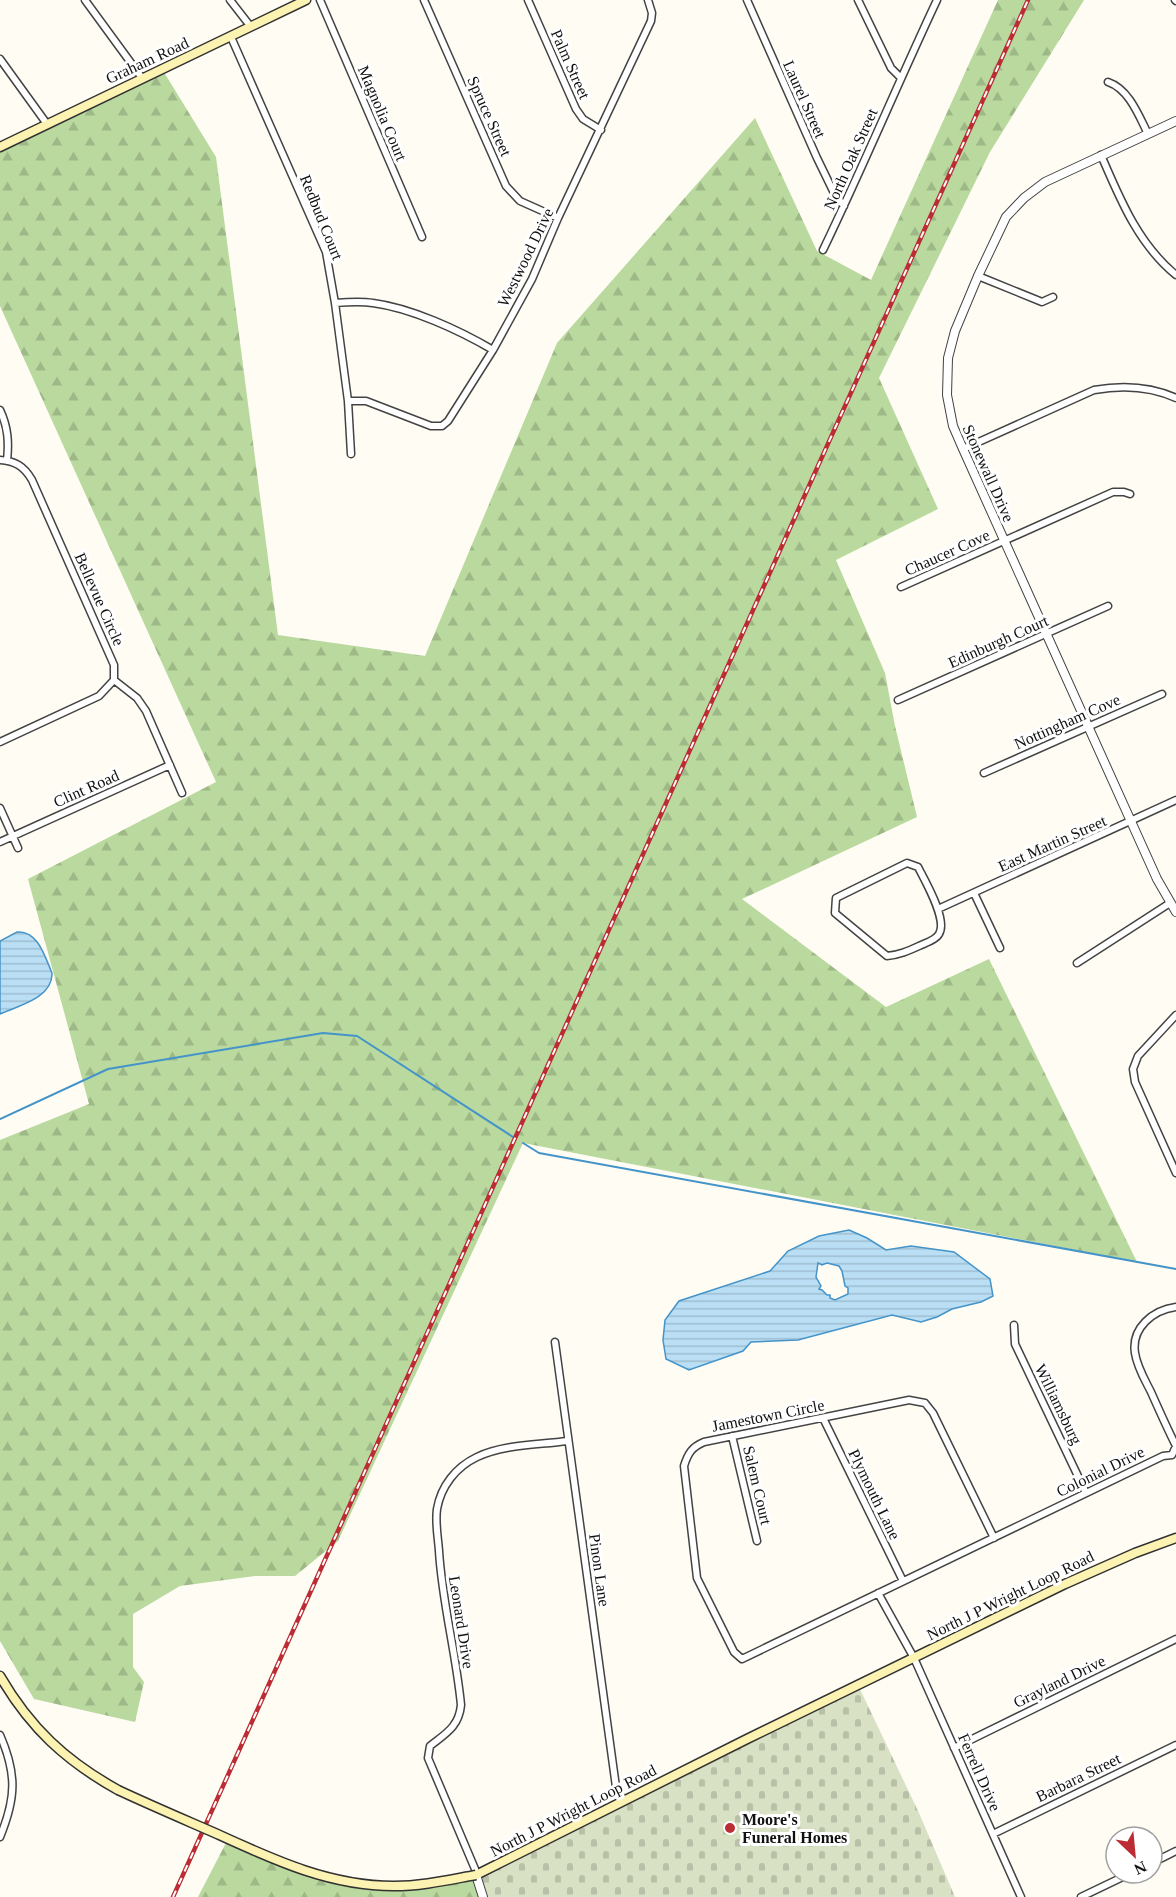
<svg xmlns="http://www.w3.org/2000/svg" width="1176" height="1897" font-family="Georgia,serif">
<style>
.forest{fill:url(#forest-firs)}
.cemetery{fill:url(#cemetery-stones)}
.water{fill:url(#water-rules);stroke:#4494c9;stroke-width:1.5;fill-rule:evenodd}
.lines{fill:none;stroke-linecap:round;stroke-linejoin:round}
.stream{stroke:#4494c9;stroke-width:2}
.minor-casing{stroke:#434343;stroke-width:9}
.tertiary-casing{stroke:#434343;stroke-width:10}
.secondary-casing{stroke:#323232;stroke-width:11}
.minor{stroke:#fff;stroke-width:6}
.tertiary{stroke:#fff;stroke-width:8}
.secondary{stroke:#fcf3b2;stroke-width:8}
.rail-casing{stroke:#bc2c34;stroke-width:4.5}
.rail{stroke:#fff;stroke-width:2;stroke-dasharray:7;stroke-linecap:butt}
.secondary-bridge-casing{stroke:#323232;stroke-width:11;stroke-linecap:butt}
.secondary-bridge{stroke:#fcf3b2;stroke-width:8}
.poi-dot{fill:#bc2c34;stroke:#fff;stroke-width:2}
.labels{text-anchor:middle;stroke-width:6;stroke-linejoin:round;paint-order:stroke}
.street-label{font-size:16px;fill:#101010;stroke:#fff}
.poi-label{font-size:16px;font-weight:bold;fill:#101010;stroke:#fff;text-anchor:start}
</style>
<defs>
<pattern id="forest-firs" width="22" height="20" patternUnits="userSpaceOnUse" patternTransform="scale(1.5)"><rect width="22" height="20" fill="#b9d99e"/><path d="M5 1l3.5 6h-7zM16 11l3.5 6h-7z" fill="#9eb987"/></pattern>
<pattern id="cemetery-stones" width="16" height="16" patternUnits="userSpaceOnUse" patternTransform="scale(1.5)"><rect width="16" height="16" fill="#d8e1c4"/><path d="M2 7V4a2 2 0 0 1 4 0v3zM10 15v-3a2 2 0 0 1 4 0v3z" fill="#b8c0a7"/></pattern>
<pattern id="water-rules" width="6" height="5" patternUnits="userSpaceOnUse" patternTransform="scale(1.5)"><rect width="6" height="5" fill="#badff4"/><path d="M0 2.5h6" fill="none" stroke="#9fbed0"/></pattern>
</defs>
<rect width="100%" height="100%" fill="#fffcf4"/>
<path class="forest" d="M 998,0 L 1084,0 L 990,152 L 879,378 L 938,509 L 836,560 L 885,673 L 895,726 L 917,817 L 742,899 L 886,1007 L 989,959 L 1137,1262 L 523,1143 L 338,1541 L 295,1576 L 255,1576 L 180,1586 L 133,1614 L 133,1667 L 144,1682 L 135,1722 L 34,1699 L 0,1641 L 0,1140 L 89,1104 L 28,879 L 216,782 L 0,306 L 0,147 L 162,69 L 216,157 L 278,635 L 425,656 L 557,343 L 755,118 L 817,251 L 871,280 Z
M 228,1839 L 288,1866 L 379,1886 L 476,1875 L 483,1897 L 198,1897 Z"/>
<path class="cemetery" d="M 858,1685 L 919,1813 L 955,1897 L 483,1897 L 476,1875 Z"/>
<path class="water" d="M 17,932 C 38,930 45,957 52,973 C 53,998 18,1006 0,1014 L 0,941 Z
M 849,1230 L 867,1238 L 886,1250 L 911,1246 L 954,1252 L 990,1279 L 993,1296 L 981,1302 L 952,1309 L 937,1317 L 921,1322 L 892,1315 L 798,1340 L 751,1342 L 743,1351 L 689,1370 L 666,1359 L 663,1340 L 665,1320 L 679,1301 L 770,1271 L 788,1251 L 819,1236 ZM 818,1263 L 822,1265 L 827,1263 L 839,1266 L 842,1271 L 845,1286 L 848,1288 L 848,1294 L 835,1300 L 830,1298 L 830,1295 L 827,1295 L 822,1290 L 819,1289 L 821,1286 L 816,1277 Z"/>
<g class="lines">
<path class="stream" d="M 0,1119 L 108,1069 L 323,1033 L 357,1036 L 513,1137
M 523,1143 L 539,1153 L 1176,1269"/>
<defs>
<path id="minor" d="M 85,0 L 142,78
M 230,0 L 251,27
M 320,0 L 422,237
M 424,0 L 506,186 L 520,201 L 558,218
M 528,0 L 576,109 L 583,119 L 601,130
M 747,0 L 817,158 L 835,195 L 844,206
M 858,0 L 891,68 L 901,78
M 1175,0 L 1176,1
M 231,37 L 326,252 L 335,303 L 348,401 L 351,454
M 0,59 L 47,124
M 1108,82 C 1129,89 1139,116 1148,134
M 1101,155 C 1120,199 1138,244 1176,275
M 823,250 C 863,167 898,83 937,0
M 978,276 L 1042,302 L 1053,297
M 335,303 C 347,302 361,301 373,303 C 411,308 459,330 493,350
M 348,401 L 366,401 L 431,426 L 442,426 L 448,421 L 493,350 L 532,279 L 558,218 L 651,21 L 652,13 L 648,0
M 0,410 C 8,427 9,442 7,461
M 963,449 L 1094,390 C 1122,385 1150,386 1176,398
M 0,460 C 15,461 24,466 32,480 L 114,665 L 114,680 L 99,696 L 0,742
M 901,587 L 1113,492 L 1124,492 L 1130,494
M 114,680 L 137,698 L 146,711 L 182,793
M 898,700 L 1108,606
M 984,773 L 1162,694
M 0,808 L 18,848
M 0,842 L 170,765
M 907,863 L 918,867 C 925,881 948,920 939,934 C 936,940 925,943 919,946 C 908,951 899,955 887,956 L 835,913 L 836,898 Z
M 974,893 L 1000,948
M 938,909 L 1176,800
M 1077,963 L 1170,903
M 1176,1015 L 1138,1056 L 1133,1069 L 1135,1082 L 1176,1173
M 1014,1325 L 1015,1344 L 1086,1493
M 555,1342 L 616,1787 L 623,1801
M 823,1418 L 903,1581
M 732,1436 L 757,1541
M 994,1538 L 933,1413 L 925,1403 L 909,1400 L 704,1442 C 692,1447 688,1453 684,1466 L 697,1578 L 734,1652 L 742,1659 L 1163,1456 L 1172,1455 L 1176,1446 C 1167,1428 1159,1410 1151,1392 C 1145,1380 1137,1367 1135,1353 C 1131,1328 1153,1310 1176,1307
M 878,1593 L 914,1658 L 1021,1897
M 0,1735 C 17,1774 16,1798 0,1837
M 954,1748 L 1176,1639
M 993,1834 L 1176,1745
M 1152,1863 L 1176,1851
M 476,1875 L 475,1869 L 428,1758 L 430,1746 C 445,1734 459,1727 461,1705 C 456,1653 442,1602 439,1551 C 438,1537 435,1523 437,1509 C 441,1486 456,1467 477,1457 C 504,1444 539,1445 567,1441
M 1081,1897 L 1131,1873"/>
<path id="tertiary" d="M 1176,121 L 1045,182 L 1024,198 L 1006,217 L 978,276 L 955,331 L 948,358 L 947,395 L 953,426 L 963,449 L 1157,879 L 1176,912
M 476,1875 L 483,1897"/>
<path id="secondary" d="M 0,147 L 306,0
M 0,1676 C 30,1728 66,1761 118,1790
M 476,1875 L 747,1739 L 1065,1584 L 1135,1553 L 1176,1538"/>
</defs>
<use href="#minor" class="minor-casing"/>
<use href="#tertiary" class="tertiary-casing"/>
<use href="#secondary" class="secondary-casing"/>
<use href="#minor" class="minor"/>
<use href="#tertiary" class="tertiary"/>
<use href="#secondary" class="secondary"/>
<defs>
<path id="rail" d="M 173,1897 L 1028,0"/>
</defs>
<use href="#rail" class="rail-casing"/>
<use href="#rail" class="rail"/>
<defs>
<path id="secondary-bridge" d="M 118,1790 C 150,1805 183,1819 215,1833 C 272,1859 329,1886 394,1886 C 422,1886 448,1880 476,1875"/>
</defs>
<use href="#secondary-bridge" class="secondary-bridge-casing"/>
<use href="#secondary-bridge" class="secondary-bridge"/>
</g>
<circle class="poi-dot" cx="730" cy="1828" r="6"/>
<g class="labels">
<g class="street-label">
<text transform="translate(147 60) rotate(-25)" y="6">Graham Road</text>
<text transform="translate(571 64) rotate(66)" y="6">Palm Street</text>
<text transform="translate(805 99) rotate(66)" y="6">Laurel Street</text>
<text transform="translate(383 113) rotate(67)" y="6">Magnolia Court</text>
<text transform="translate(490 116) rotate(66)" y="6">Spruce Street</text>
<text transform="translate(850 159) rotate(-66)" y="6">North Oak Street</text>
<text transform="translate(322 217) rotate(68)" y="6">Redbud Court</text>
<text transform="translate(525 257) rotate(-64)" y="6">Westwood Drive</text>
<text transform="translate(989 473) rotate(66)" y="6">Stonewall Drive</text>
<text transform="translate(947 552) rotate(-24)" y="6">Chaucer Cove</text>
<text transform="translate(100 599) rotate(66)" y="6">Bellevue Circle</text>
<text transform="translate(998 641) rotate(-24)" y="6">Edinburgh Court</text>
<text transform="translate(1067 721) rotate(-24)" y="6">Nottingham Cove</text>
<text transform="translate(86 788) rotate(-24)" y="6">Clint Road</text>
<text transform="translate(1052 843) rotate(-24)" y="6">East Martin Street</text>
<text transform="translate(1059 1404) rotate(64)" y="6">Williamsburg</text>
<text transform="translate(768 1415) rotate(-11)" y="6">Jamestown Circle</text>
<text transform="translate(1100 1471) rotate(-26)" y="6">Colonial Drive</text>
<text transform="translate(758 1485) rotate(77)" y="6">Salem Court</text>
<text transform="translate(875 1494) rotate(64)" y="6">Plymouth Lane</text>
<text transform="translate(600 1570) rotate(82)" y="6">Pinon Lane</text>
<text transform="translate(1010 1595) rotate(-26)" y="6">North J P Wright Loop Road</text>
<text transform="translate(462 1622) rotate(81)" y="6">Leonard Drive</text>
<text transform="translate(1059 1681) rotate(-26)" y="6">Grayland Drive</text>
<text transform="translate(980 1772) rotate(66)" y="6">Ferrell Drive</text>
<text transform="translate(1078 1777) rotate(-26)" y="6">Barbara Street</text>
<text transform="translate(573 1810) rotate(-27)" y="6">North J P Wright Loop Road</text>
</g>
<g class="poi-label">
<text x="742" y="1825">Moore's<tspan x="742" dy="18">Funeral Homes</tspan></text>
</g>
</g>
<g transform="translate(1134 1855) rotate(154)"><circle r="28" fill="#ffffff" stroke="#9f9f9f" stroke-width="1.5"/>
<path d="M0-4.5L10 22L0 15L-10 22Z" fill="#bc2c34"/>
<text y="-9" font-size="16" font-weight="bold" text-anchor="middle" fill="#101010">N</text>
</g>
</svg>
